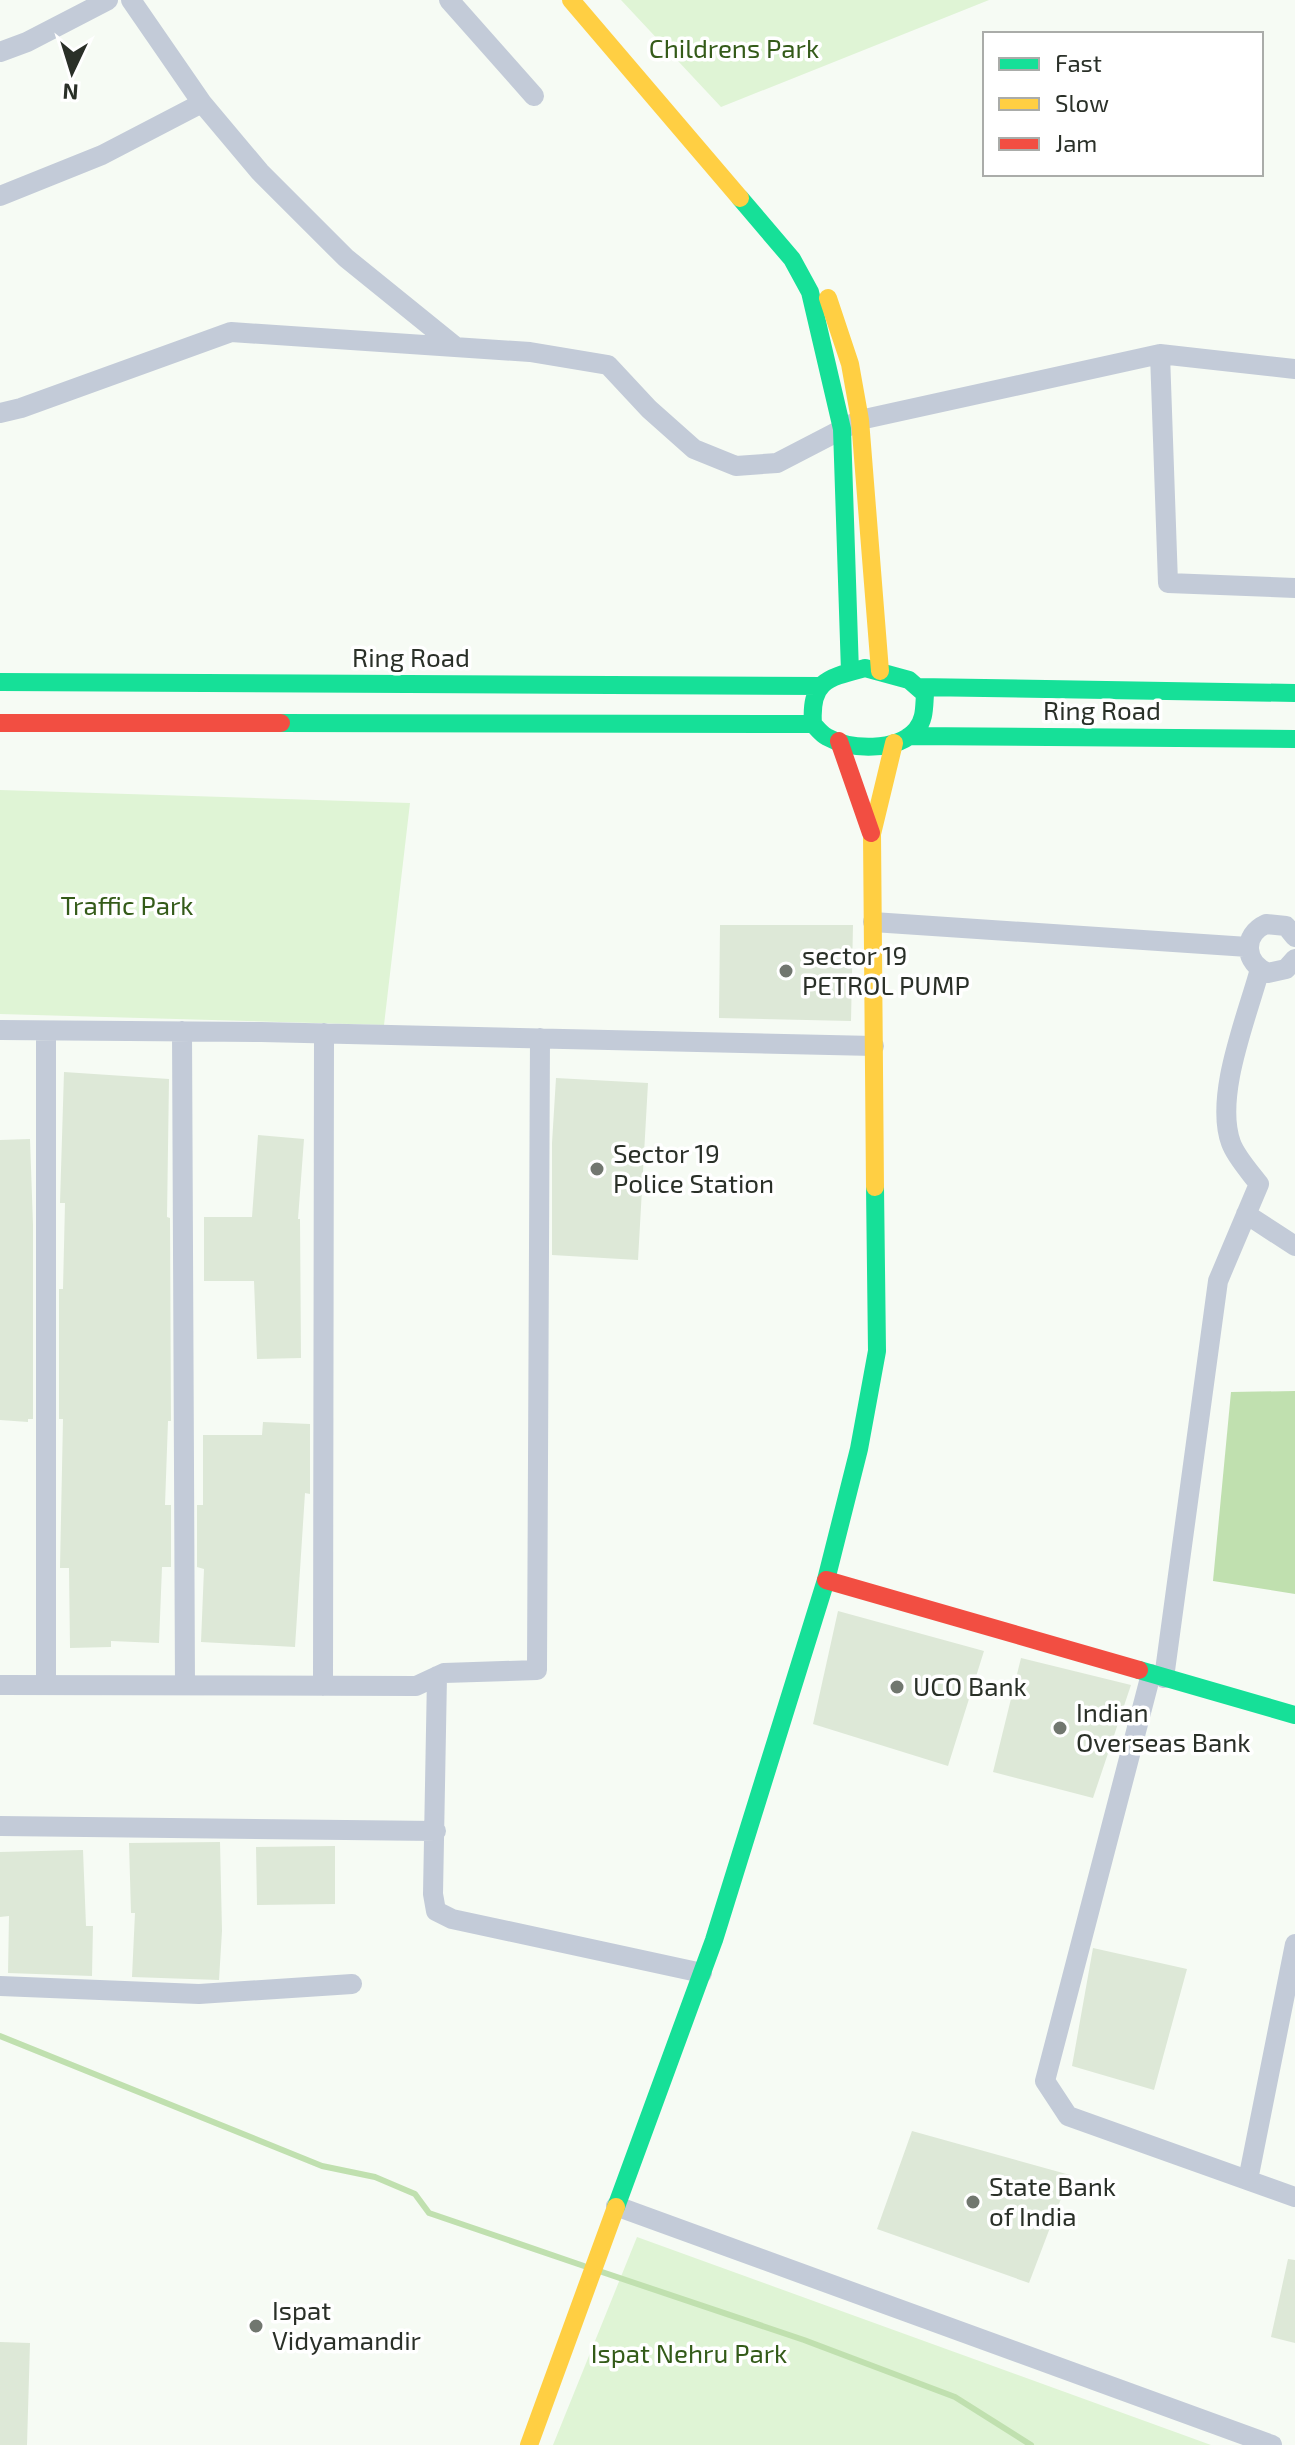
<svg xmlns="http://www.w3.org/2000/svg" width="1295" height="2445" font-family="'Exo 2',sans-serif">
<style>
.green{fill:#dff4d5}
.water{fill:#c0e0af}
.lines{fill:none;stroke-linecap:round;stroke-linejoin:round}
.stream{stroke:#c0e0af;stroke-width:6}
.building{fill:#dde8d7}
.street{stroke:#c3cbd8;stroke-width:20}
.fast{stroke:#16e098;stroke-width:18}
.slow{stroke:#ffcf43;stroke-width:18}
.jam{stroke:#f24e42;stroke-width:18}
.poi-dot{fill:#71776f;stroke:#fff;stroke-width:3}
.labels{text-anchor:middle;stroke-width:7;stroke-linejoin:round;paint-order:stroke}
.park-label{font-size:26px;fill:#345b19;stroke:#fff}
.street-label{font-size:26px;fill:#2a3028;stroke:#fff}
.poi-label{font-size:26px;fill:#2a3028;stroke:#fff;text-anchor:start}
</style>
<rect width="100%" height="100%" fill="#f6fbf4"/>
<path class="green" d="M 621,0 L 989,0 L 721,107 Z
M 0,790 L 410,803 L 384,1025 L 0,1014 Z
M 637,2237 L 1211,2445 L 553,2445 Z"/>
<path class="water" d="M 1295,1391 L 1295,1594 L 1213,1581 L 1231,1392 Z"/>
<g class="lines">
<path class="stream" d="M 0,2036 L 322,2166 L 375,2177 L 415,2194 L 429,2213 L 584,2266
M 599,2271 L 804,2340 L 955,2397 L 1031,2445"/>
</g>
<path class="building" d="M 720,925 L 853,925 L 851,1021 L 719,1018 Z
M 64,1072 L 169,1079 L 167,1217 L 170,1218 L 171,1421 L 168,1421 L 165,1505 L 171,1505 L 171,1567 L 162,1567 L 159,1643 L 111,1641 L 111,1647 L 70,1648 L 69,1568 L 60,1568 L 63,1419 L 59,1419 L 59,1289 L 63,1289 L 65,1203 L 60,1203 Z
M 556,1078 L 648,1083 L 638,1260 L 552,1255 L 552,1143 Z
M 258,1135 L 304,1139 L 298,1219 L 300,1219 L 301,1358 L 257,1359 L 254,1281 L 204,1281 L 204,1217 L 252,1217 Z
M 30,1139 L 33,1225 L 33,1419 L 28,1419 L 28,1422 L 0,1420 L 0,1140 Z
M 263,1422 L 310,1424 L 310,1494 L 305,1493 L 295,1647 L 201,1642 L 204,1569 L 197,1567 L 197,1505 L 203,1505 L 203,1435 L 262,1435 Z
M 838,1611 L 984,1651 L 948,1766 L 813,1724 Z
M 1021,1658 L 1131,1685 L 1093,1798 L 993,1772 Z
M 220,1842 L 222,1931 L 219,1980 L 132,1977 L 135,1913 L 131,1913 L 129,1843 Z
M 335,1846 L 335,1904 L 257,1905 L 256,1847 Z
M 83,1850 L 86,1926 L 93,1926 L 92,1976 L 8,1973 L 9,1916 L 0,1917 L 0,1852 Z
M 1093,1948 L 1187,1969 L 1154,2090 L 1072,2066 Z
M 912,2131 L 1070,2175 L 1029,2283 L 877,2229 Z
M 1288,2259 L 1295,2260 L 1295,2343 L 1271,2337 Z
M 0,2342 L 30,2343 L 27,2445 L 0,2445 Z"/>
<g class="lines">
<path class="street" d="M 131,0 L 202,103 L 260,172 L 346,258 L 456,347
M 449,0 L 534,96
M 0,52 L 27,42 L 108,0
M 0,196 L 102,155 L 202,103
M 1160,354 L 1168,583 L 1295,588
M 0,413 L 21,408 L 231,332 L 530,352 L 608,365 L 649,409 L 694,449 L 736,466 L 777,463 L 860,420 L 1160,354 L 1295,369
M 873,922 L 1248,947
M 1295,937 L 1286,926 L 1266,924 C 1242,935 1244,963 1268,973 L 1286,969 L 1295,959
M 0,1030 L 261,1032 L 874,1046
M 46,1031 L 46,1685
M 182,1031 L 185,1685
M 1246,1214 L 1295,1246
M 1151,1674 L 1045,2081 L 1068,2116 L 1295,2197
M 437,1676 L 433,1894 L 436,1911 L 452,1919 L 702,1973
M 1164,1678 L 1218,1281 L 1259,1184 C 1250,1172 1236,1157 1231,1143 C 1214,1096 1247,1017 1260,969
M 0,1685 L 416,1686 L 444,1673 L 537,1670 L 540,1038
M 323,1686 L 324,1033
M 0,1826 L 436,1831
M 0,1986 L 199,1994 L 352,1984
M 1248,2180 L 1295,1944
M 616,2206 L 1272,2445"/>
<path class="fast" d="M 740,198 L 792,259 L 810,292 L 842,429 L 850,672
M 865,668 L 909,680 L 925,694 C 924,707 925,720 916,730 C 897,752 850,750 827,737 C 821,734 817,728 813,724 C 810,681 827,678 865,668 Z
M 0,682 L 821,686
M 917,687 L 1295,693
M 281,723 L 813,724
M 909,736 L 1295,739
M 1139,1670 L 1295,1715
M 616,2207 L 714,1940 L 826,1580 L 859,1449 L 877,1351 L 875,1187"/>
<path class="slow" d="M 571,0 L 740,198
M 828,298 L 850,364 L 860,420 L 880,671
M 875,1187 L 872,834 L 894,743
M 529,2445 L 616,2207"/>
<path class="jam" d="M 0,723 L 281,723
M 839,741 L 871,833
M 826,1580 L 1139,1670"/>
</g>
<g class="poi-dot">
<circle cx="786" cy="971" r="8"/>
<circle cx="597" cy="1169" r="8"/>
<circle cx="897" cy="1687" r="8"/>
<circle cx="1060" cy="1728" r="8"/>
<circle cx="973" cy="2202" r="8"/>
<circle cx="256" cy="2326" r="8"/>
</g>
<g class="labels">
<g class="park-label">
<text x="734" y="58">Childrens Park</text>
<text x="127" y="915">Traffic Park</text>
<text x="689" y="2363">Ispat Nehru Park</text>
</g>
<g class="street-label">
<text x="411" y="667">Ring Road</text>
<text x="1102" y="720">Ring Road</text>
</g>
<g class="poi-label">
<text x="802" y="965">sector 19<tspan x="802" dy="30">PETROL PUMP</tspan></text>
<text x="613" y="1163">Sector 19<tspan x="613" dy="30">Police Station</tspan></text>
<text x="913" y="1696">UCO Bank</text>
<text x="1076" y="1722">Indian<tspan x="1076" dy="30">Overseas Bank</tspan></text>
<text x="989" y="2196">State Bank<tspan x="989" dy="30">of India</tspan></text>
<text x="272" y="2320">Ispat<tspan x="272" dy="30">Vidyamandir</tspan></text>
</g>
</g>
<rect x="983" y="32" width="280" height="144" fill="#ffffff" stroke="#aaaca9" stroke-width="2"/>
<rect x="999" y="58" width="40" height="12" fill="#16e098" stroke="#aaaca9" stroke-width="2"/>
<text x="1055" y="72" font-size="24" fill="#2a3028">Fast</text>
<rect x="999" y="98" width="40" height="12" fill="#ffcf43" stroke="#aaaca9" stroke-width="2"/>
<text x="1055" y="112" font-size="24" fill="#2a3028">Slow</text>
<rect x="999" y="138" width="40" height="12" fill="#f24e42" stroke="#aaaca9" stroke-width="2"/>
<text x="1055" y="152" font-size="24" fill="#2a3028">Jam</text>
<g transform="translate(72 72) rotate(184)" stroke="#ffffff" stroke-width="6" paint-order="stroke">
<path d="M0-6L14 30L0 20L-14 30Z" fill="#2a3028"/>
<text y="-12" font-size="22" font-weight="bold" text-anchor="middle" fill="#2a3028">N</text>
</g>
</svg>
